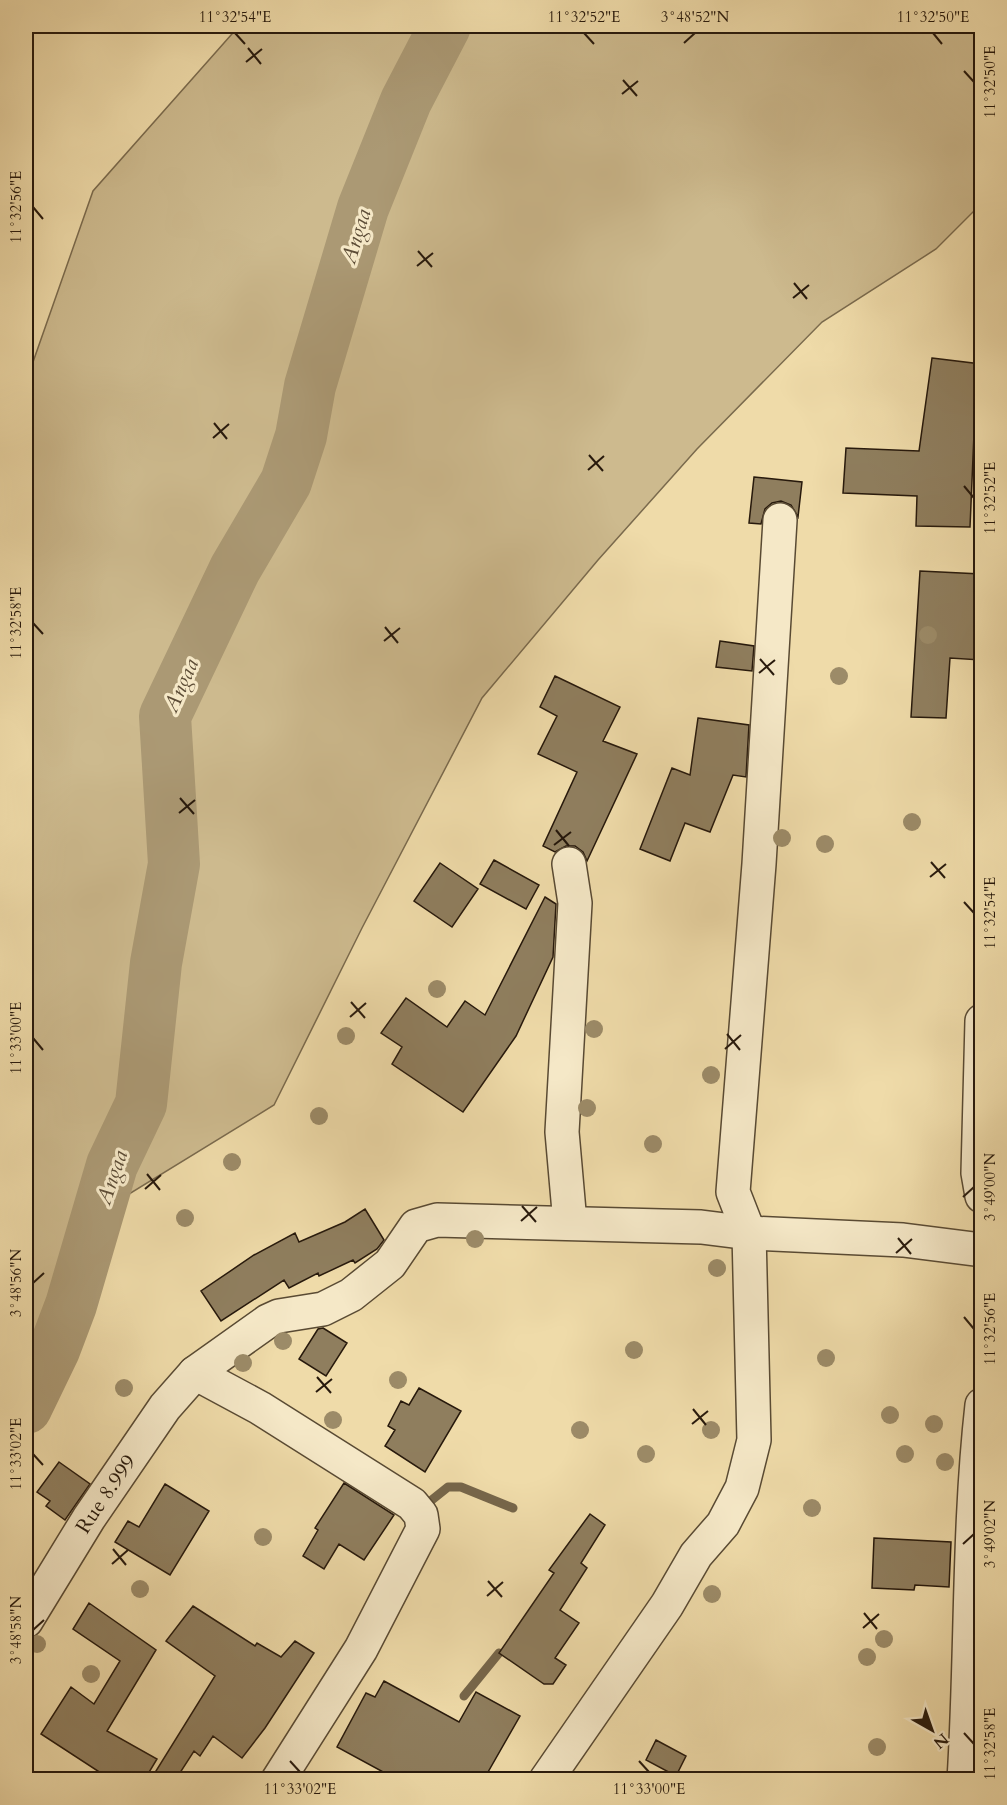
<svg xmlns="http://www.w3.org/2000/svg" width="1007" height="1805" font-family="Cardo,serif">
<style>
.green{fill:#cdba8e;stroke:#7a6a4d;stroke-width:1.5}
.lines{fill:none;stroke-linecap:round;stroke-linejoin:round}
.stream{stroke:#76664a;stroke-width:9}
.river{stroke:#ab9974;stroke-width:52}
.building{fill:#8f7e5e;stroke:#27190c;stroke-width:1.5}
.minor-casing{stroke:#594a33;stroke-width:36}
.minor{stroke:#f5e8c7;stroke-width:33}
.tree{fill:#9c8b68}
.ticks{fill:none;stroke:#27190c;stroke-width:2}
.labels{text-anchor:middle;stroke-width:6;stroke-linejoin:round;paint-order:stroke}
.street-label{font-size:21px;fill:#27190c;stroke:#f5e8c7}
.water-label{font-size:22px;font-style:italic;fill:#5c4c36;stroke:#f5e8c7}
.neatline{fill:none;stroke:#27190c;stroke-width:2}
.ticks-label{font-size:15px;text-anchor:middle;fill:#27190c}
</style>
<rect width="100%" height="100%" fill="#efdba9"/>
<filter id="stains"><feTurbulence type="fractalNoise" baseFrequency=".00333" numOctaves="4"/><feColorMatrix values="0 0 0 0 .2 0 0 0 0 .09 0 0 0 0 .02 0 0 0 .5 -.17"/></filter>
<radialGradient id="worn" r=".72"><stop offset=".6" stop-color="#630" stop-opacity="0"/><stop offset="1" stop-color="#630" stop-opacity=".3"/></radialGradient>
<path class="green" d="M 239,26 L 981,26 L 981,204 L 936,249 L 822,322 L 697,449 L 598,560 L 482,698 L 362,928 L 274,1105 L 98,1213 L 71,1305 L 54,1350 L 26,1408 L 26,382 L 93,191 Z"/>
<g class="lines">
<path class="stream" d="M 428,1503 L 448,1487 L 461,1487 L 513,1508
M 464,1696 L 499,1653"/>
<path class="river" d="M 26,1408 L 54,1350 L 71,1305 L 112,1165 L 141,1104 L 156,963 L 174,864 L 165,716 L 235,569 L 286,482 L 301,436 L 310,386 L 363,208 L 406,101 L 445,26"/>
</g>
<path class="building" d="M 932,358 L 981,364 L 981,435 L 974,434 L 970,527 L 916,526 L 917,496 L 843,493 L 846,448 L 919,451 Z
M 754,477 L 802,482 L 798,517 L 791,505 L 781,501 L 772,503 L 765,509 L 761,524 L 749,523 Z
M 920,571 L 981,574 L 981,660 L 950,658 L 946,718 L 911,717 Z
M 720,641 L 754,646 L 752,671 L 716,667 Z
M 555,676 L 620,707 L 603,741 L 637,754 L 587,861 L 583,852 L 575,846 L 566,846 L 555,852 L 543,846 L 577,772 L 538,754 L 557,716 L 540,707 Z
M 698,718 L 749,725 L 746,777 L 733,775 L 710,832 L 685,823 L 670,861 L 640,849 L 672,768 L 690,775 Z
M 494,860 L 539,885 L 526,909 L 480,884 Z
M 440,863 L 478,889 L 452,927 L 414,901 Z
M 545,897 L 556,904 L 553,957 L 516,1036 L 463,1112 L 392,1064 L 402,1047 L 381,1033 L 406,998 L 447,1027 L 465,1001 L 485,1015 Z
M 365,1209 L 384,1240 L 377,1249 L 355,1263 L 353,1260 L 319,1276 L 318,1273 L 289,1288 L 284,1280 L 221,1321 L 201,1291 L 254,1255 L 295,1233 L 299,1242 L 345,1222 Z
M 323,1328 L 347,1343 L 326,1376 L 299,1359 L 318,1329 Z
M 419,1388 L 461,1411 L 425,1472 L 385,1446 L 395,1430 L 388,1426 L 401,1401 L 409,1405 Z
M 59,1462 L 90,1484 L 65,1520 L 46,1506 L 50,1501 L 37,1492 Z
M 344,1483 L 394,1515 L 364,1560 L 339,1544 L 324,1569 L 303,1556 L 318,1530 L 315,1528 Z
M 165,1484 L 209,1511 L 170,1575 L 115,1542 L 128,1521 L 139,1527 Z
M 590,1514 L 605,1525 L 581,1563 L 587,1568 L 560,1610 L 579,1623 L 555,1658 L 566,1665 L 553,1684 L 544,1684 L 499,1653 L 554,1573 L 549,1570 Z
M 874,1538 L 951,1542 L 949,1587 L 915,1585 L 914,1590 L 872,1588 Z
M 89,1603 L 156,1650 L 107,1731 L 157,1759 L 145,1779 L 110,1779 L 41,1734 L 71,1687 L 94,1704 L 120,1661 L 73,1629 Z
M 193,1606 L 255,1646 L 257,1643 L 281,1657 L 295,1641 L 314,1653 L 265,1728 L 242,1758 L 213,1736 L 200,1756 L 194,1751 L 176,1779 L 151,1779 L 215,1676 L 166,1641 Z
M 384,1681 L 459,1722 L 476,1692 L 520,1716 L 484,1779 L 396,1779 L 337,1747 L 366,1693 L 375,1697 Z
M 656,1740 L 686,1756 L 676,1776 L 646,1760 Z"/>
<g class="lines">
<defs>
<g id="minor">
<path d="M 569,864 L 575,903 L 562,1132 L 570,1223"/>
<path d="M 982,1021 L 978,1173 L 982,1196"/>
<path d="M 195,1373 L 260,1408 L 412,1504 L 421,1515 L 423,1529 L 361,1649 L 278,1780"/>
<path id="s1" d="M 26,1621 L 89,1518 L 165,1407 L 195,1373 L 268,1321 L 279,1316 L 323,1309 L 351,1295 L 390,1264 L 416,1226 L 437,1220 L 701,1227 L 749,1233 L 903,1240 L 982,1250"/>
<path d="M 546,1780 L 667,1605 L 696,1555 L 723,1524 L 742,1488 L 754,1440 L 749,1233 L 733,1192 L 759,864 L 780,520"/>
<path d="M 964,1780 C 972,1655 968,1530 982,1405"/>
</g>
</defs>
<use href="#minor" class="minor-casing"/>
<use href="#minor" class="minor"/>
</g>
<g class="tree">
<circle cx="928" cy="635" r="9"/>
<circle cx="839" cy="676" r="9"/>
<circle cx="912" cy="822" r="9"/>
<circle cx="782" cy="838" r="9"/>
<circle cx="825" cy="844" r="9"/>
<circle cx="437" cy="989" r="9"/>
<circle cx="594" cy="1029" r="9"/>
<circle cx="346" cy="1036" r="9"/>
<circle cx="711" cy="1075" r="9"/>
<circle cx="587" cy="1108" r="9"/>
<circle cx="319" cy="1116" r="9"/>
<circle cx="653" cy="1144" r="9"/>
<circle cx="232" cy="1162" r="9"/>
<circle cx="185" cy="1218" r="9"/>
<circle cx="475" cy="1239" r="9"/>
<circle cx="717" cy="1268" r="9"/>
<circle cx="283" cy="1341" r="9"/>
<circle cx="634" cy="1350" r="9"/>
<circle cx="826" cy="1358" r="9"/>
<circle cx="243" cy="1363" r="9"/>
<circle cx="398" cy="1380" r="9"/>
<circle cx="124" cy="1388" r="9"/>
<circle cx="890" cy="1415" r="9"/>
<circle cx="333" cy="1420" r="9"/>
<circle cx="934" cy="1424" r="9"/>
<circle cx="580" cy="1430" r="9"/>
<circle cx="711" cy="1430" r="9"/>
<circle cx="646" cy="1454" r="9"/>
<circle cx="905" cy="1454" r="9"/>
<circle cx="945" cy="1462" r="9"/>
<circle cx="812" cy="1508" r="9"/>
<circle cx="263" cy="1537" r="9"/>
<circle cx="140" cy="1589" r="9"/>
<circle cx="712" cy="1594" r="9"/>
<circle cx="884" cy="1639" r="9"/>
<circle cx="37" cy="1644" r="9"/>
<circle cx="867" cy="1657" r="9"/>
<circle cx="91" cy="1674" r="9"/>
<circle cx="877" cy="1747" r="9"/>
</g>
<path class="ticks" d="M 235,33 L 245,44M 584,33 L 594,44M 933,33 L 942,44M 684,43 L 695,33M 248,48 L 261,64M 246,62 L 262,49M 964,71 L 974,82M 623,80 L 637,96M 622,94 L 638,81M 33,207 L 43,219M 418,251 L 432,267M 417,266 L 433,253M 794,283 L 807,299M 793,298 L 809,285M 214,423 L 227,439M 213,438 L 229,424M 589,455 L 603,471M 588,470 L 604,456M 964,486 L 974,498M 33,623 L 43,634M 385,627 L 398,643M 384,641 L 400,628M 760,659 L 774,675M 759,673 L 775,660M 180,798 L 194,814M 179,813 L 195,800M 556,830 L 569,846M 554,845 L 571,832M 931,862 L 945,878M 930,877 L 946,864M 964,902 L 974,913M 351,1002 L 365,1018M 350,1017 L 366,1003M 727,1034 L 740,1050M 33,1038 L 43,1050M 725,1049 L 741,1035M 147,1174 L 160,1190M 145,1189 L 161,1175M 963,1197 L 974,1187M 522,1206 L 536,1222M 521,1221 L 537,1207M 898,1238 L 911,1254M 896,1253 L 912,1239M 33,1283 L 44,1273M 964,1317 L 974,1329M 317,1377 L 331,1393M 316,1392 L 332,1379M 693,1409 L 706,1425M 692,1424 L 708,1411M 33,1454 L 43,1465M 963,1544 L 974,1534M 113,1549 L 126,1565M 112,1564 L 128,1550M 488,1581 L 502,1597M 487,1596 L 503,1582M 864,1613 L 877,1629M 863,1628 L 879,1614M 33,1630 L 44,1620M 964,1733 L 974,1744M 290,1761 L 300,1772M 639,1761 L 649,1772"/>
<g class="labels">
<g class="street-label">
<text dy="7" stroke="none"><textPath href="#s1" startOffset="150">Rue 8.999</textPath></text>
</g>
<g class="water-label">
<text transform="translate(355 236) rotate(-73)" y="8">Angaa</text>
<text transform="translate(180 685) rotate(-66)" y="8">Angaa</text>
<text transform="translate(111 1177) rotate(-71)" y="8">Angaa</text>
</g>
</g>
<rect width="1007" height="1805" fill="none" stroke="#efdba9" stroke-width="66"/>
<g transform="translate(932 1730) rotate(140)" stroke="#f5e8c7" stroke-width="4.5" paint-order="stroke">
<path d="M0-4.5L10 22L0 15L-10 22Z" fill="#27190c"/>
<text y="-9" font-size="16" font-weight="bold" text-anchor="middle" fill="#27190c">N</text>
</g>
<rect x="33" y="33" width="941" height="1739" class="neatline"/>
<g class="ticks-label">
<text x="235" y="22">11°32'54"E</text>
<text x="584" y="22">11°32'52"E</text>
<text x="695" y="22">3°48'52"N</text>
<text x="933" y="22">11°32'50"E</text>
<text transform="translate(990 82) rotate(-90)" y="5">11°32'50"E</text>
<text transform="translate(16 207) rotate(-90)" y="5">11°32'56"E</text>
<text transform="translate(990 498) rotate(-90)" y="5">11°32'52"E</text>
<text transform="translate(16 623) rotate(-90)" y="5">11°32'58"E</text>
<text transform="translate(990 913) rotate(-90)" y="5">11°32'54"E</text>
<text transform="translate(16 1038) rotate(-90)" y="5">11°33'00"E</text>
<text transform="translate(990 1187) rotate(-90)" y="5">3°49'00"N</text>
<text transform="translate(16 1283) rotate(-90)" y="5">3°48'56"N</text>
<text transform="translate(990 1329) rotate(-90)" y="5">11°32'56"E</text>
<text transform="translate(16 1454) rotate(-90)" y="5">11°33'02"E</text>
<text transform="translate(990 1534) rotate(-90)" y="5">3°49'02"N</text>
<text transform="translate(16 1630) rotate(-90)" y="5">3°48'58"N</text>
<text transform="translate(990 1744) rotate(-90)" y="5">11°32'58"E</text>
<text x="300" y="1794">11°33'02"E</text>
<text x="649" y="1794">11°33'00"E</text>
</g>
<rect width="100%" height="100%" filter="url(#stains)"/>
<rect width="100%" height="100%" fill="url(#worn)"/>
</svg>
